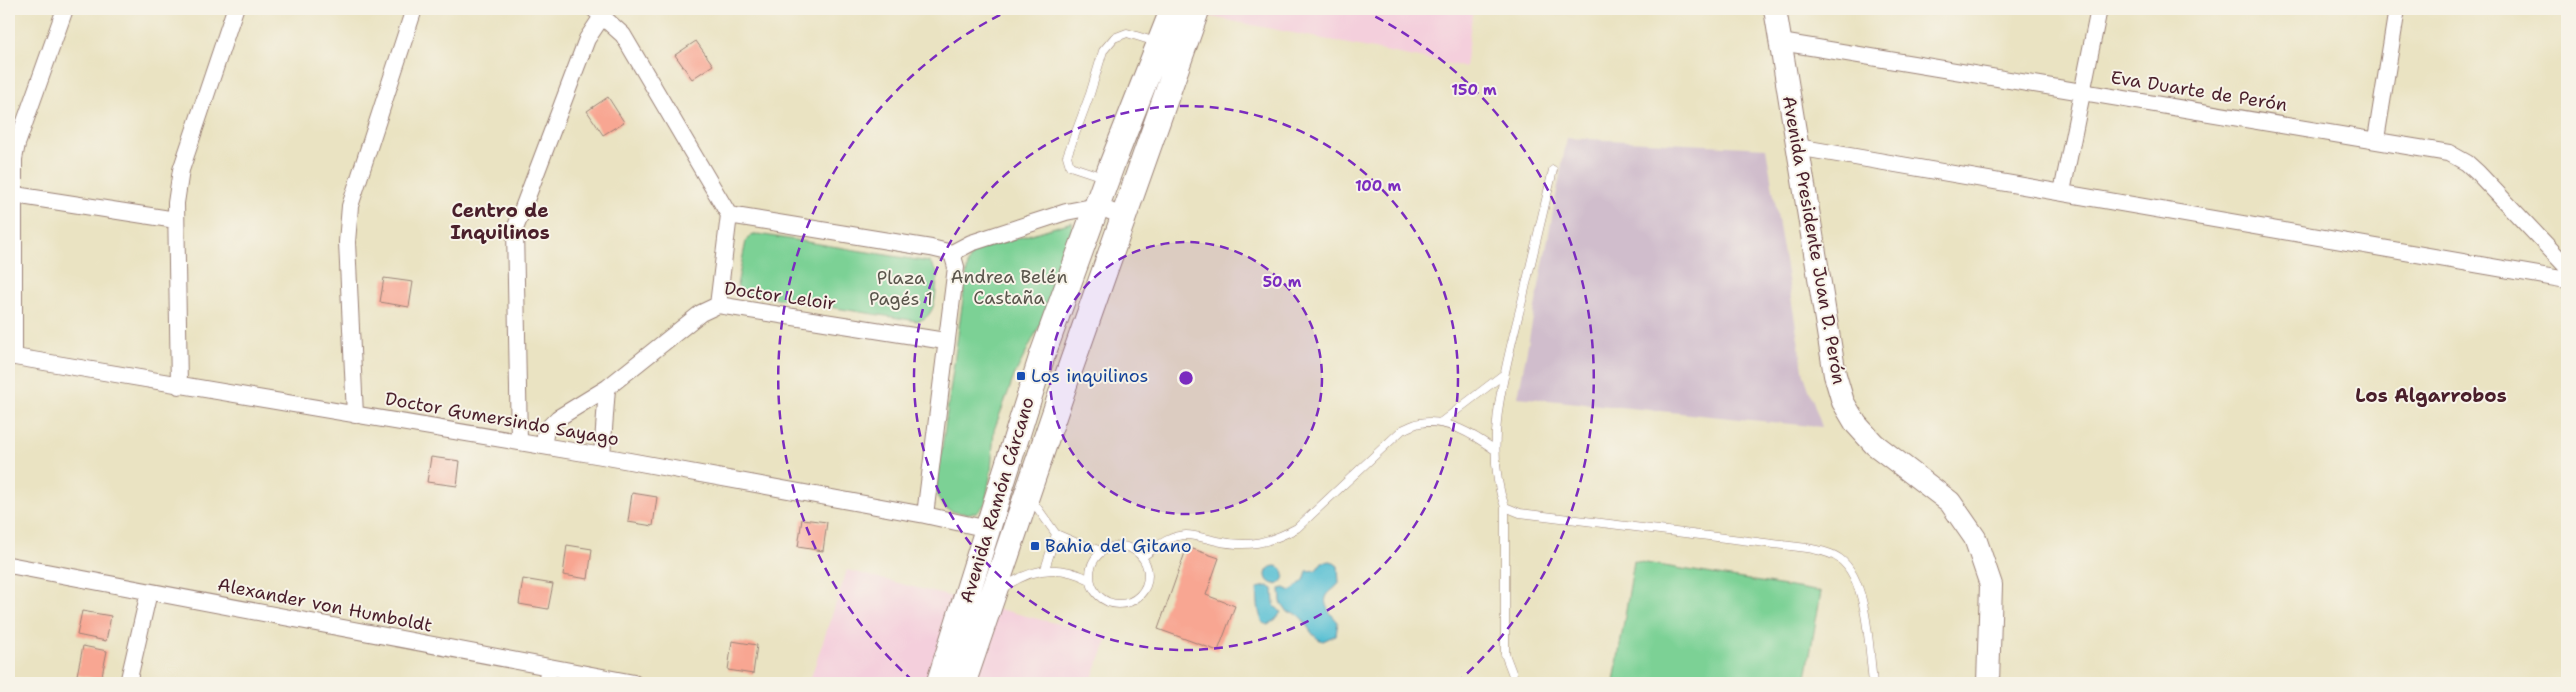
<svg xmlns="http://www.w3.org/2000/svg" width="2576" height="692" font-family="'Shantell Sans',sans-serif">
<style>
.built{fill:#f4cfdc}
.industrial{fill:#d0bdcc}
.green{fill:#7bd195;stroke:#627860}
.water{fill:#56bfd3;stroke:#506f7f}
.building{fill:#f8a692}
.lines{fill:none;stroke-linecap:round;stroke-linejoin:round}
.lane-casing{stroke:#9a8176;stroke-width:9}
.street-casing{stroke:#9a8176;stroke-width:18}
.secondary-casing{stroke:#9a8176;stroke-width:24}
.primary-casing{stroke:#9a8176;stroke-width:27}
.lane{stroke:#fff;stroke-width:8}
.street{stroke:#fff;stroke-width:16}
.secondary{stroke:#fff;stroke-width:22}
.primary{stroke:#fff;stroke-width:25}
.ring{fill:none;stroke:#7b2cbf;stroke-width:2.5;stroke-dasharray:9 6}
.transit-dot{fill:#1a4fb4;stroke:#f7f3e8;stroke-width:2}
.labels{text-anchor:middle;stroke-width:4;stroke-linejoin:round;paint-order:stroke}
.street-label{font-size:18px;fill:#4a1f2b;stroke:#f7f3e8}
.park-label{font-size:18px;fill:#59544b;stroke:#f7f3e8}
.transit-label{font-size:18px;fill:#164399;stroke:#f7f3e8;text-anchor:start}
.neighbourhood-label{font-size:19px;font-weight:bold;fill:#4a1f2b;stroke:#f7f3e8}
.centre{fill:#7b2cbf;stroke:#f7f3e8;stroke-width:2.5}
.ring-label{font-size:15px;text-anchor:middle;font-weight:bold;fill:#7b2cbf;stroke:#f7f3e8;stroke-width:4;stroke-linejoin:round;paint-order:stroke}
</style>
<rect width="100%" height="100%" fill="#f7f3e8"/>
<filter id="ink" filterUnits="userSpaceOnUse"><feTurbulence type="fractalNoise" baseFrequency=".02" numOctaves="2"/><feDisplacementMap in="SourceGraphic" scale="10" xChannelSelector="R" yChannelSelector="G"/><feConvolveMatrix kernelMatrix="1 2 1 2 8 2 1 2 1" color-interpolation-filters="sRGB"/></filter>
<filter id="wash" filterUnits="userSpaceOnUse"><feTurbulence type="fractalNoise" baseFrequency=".0096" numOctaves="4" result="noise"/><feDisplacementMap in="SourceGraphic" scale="20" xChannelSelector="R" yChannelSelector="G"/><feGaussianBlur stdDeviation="1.12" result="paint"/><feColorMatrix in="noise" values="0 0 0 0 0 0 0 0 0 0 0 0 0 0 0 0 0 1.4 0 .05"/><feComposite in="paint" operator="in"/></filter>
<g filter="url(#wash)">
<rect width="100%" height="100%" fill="#eae3c2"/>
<path class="built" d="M 1171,9 L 1473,9 L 1465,67 Z
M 847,570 L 1034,618 L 1109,636 L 1090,683 L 809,683 Z"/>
<path class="industrial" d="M 1567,138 L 1766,148 L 1804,375 L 1822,427 L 1518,397 Z"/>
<path class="green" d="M 1072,222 L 1074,242 L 1043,319 L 1015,374 L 994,430 L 991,472 L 985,504 L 977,513 C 956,514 941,513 936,491 L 968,263 L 974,251 Z
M 758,234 L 929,262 L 938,273 C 935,290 938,318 917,321 L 748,294 L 740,290 L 737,285 L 746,241 L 750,236 Z
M 1634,561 L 1821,592 L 1805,683 L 1614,682 Z"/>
<path class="water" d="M 1331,561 L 1338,566 L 1339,583 C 1336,588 1331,590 1328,594 C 1320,604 1333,616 1338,622 L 1336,635 L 1323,641 C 1306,636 1307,612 1288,612 L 1281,602 L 1280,589 L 1285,588 L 1291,591 L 1304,580 L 1307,571 L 1316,570 L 1322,562 Z
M1266 575a9 9 0 1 1 18 0a9 9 0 1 1-18 0Z
M 1268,586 L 1273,589 L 1274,605 L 1281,612 L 1277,618 L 1268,625 L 1263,623 C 1257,611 1258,600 1257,588 Z"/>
<g id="blocks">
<path class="building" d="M 696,41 L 713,65 L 692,79 L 675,55 Z
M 608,97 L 624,122 L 603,135 L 587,111 Z
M 384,278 L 413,282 L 409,307 L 380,302 Z
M 431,457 L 460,461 L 457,486 L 427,482 Z
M 632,493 L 657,497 L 653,526 L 628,522 Z
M 802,519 L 827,522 L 823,551 L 798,547 Z
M 567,545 L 592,549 L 588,579 L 563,575 Z
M 1187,547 L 1219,558 L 1206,595 L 1235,606 L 1218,651 L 1158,629 Z
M 523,579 L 553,584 L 548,609 L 519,604 Z
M 9,595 L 12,595 L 10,608 L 9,608 Z
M 82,611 L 111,616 L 106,641 L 77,635 Z
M 732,641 L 757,645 L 753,674 L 728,670 Z
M 83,646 L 107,651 L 101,680 L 77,675 Z"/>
</g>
</g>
<g filter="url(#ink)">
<use href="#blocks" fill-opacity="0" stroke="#9a8176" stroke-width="1"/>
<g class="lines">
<defs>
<path id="lane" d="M 1553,170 C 1543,212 1533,255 1523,297 C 1508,359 1481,445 1505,507 L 1520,513 L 1807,548 C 1817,550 1831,552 1840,559 C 1868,580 1869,650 1873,683
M 1103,177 L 1070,166 L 1067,156 L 1090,94 L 1103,51 L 1114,38 L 1127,33 L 1156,42
M 1440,423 L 1504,374
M 1031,499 L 1056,534 L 1077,543 L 1102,551
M 1505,507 L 1505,654 L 1516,683
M1090 575a29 29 0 1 1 58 0a29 29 0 1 1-58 0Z
M 1142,557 C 1155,548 1170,535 1186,535 C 1196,535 1207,539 1217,541 C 1248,548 1269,543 1297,528 L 1402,430 C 1407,428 1414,424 1420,423 C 1447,418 1474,435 1495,450
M 1045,569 L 1056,534
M 1002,589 C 1030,568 1059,563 1090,580"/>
<path id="street" d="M 594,9 L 623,35 L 729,215 L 718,305
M 1781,42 L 2449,153 L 2467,163 L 2478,173 L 2567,267
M 2376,139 L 2397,9
M 1797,147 L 2567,280
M 2062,192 L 2099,9
M 15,195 L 176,220
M 729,215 L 931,248 L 952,253 L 971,243 L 1066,212 L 1097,206 L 1125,217
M 9,356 L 602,456 L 925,515 L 988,529
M 14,357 L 14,159 L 17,144 L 65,9
M 179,386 L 176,203 L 181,170 L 235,9
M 355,415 L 347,242 L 350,206 L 414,9
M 519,441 L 515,229 L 587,39 L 603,15
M 543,446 L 546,430 L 558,418 L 607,388 L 701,313 L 718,305 L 945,341
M 602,456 L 607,388
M 925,515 L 956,267 L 952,253
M 9,565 L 634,683
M 128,683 L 149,592
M 546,683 L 549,667"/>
<path id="secondary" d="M 1775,9 L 1835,375 L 1843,402 L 1856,424 L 1874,444 L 1950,502 L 1975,538 L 1991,585 L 1988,683"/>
<path id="primary" d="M 939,683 L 1042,356 L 1112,164 L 1173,9
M 963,683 L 1065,383 L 1197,9"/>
</defs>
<use href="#lane" class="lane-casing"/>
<use href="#street" class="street-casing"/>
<use href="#secondary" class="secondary-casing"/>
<use href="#primary" class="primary-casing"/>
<use href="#lane" class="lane"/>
<use href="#street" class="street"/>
<use href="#secondary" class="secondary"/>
<use href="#primary" class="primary"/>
</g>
</g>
<circle cx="1186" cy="378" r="136" fill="#7b2cbf" fill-opacity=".12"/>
<g class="ring">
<circle cx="1186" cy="378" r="136"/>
<circle cx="1186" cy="378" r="272"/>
<path d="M913 681A408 408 0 0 1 1010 10M1362 10A408 408 0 0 1 1459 681"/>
</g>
<g class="transit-dot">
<rect x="1016" y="371" width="10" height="10" rx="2.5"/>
<rect x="1030" y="541" width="10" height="10" rx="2.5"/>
</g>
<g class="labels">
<g class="street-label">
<text transform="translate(2199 91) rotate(9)" y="6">Eva Duarte de Perón</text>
<text transform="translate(1814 240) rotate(80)" y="6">Avenida Presidente Juan D. Perón</text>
<text transform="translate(780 296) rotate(8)" y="6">Doctor Leloir</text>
<text transform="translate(502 419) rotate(10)" y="6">Doctor Gumersindo Sayago</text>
<text transform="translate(997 500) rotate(-73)" y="6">Avenida Ramón Cárcano</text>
<text transform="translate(325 605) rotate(11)" y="6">Alexander von Humboldt</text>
</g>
<g class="park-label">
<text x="1009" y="283">Andrea Belén<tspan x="1009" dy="21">Castaña</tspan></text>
<text x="901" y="284">Plaza<tspan x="901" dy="21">Pagés 1</tspan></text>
</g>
<g class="transit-label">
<text x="1031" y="382">Los inquilinos</text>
<text x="1045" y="552">Bahia del Gitano</text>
</g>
<g class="neighbourhood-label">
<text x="500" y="217">Centro de<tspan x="500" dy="22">Inquilinos</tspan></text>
<text x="2431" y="402">Los Algarrobos</text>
</g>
</g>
<circle cx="1186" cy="378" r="8" class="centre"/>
<g class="ring-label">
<text x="1474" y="95">150 m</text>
<text x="1378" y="191">100 m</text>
<text x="1282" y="287">50 m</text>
</g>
<rect width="2576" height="692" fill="none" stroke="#f7f3e8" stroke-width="30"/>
</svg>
